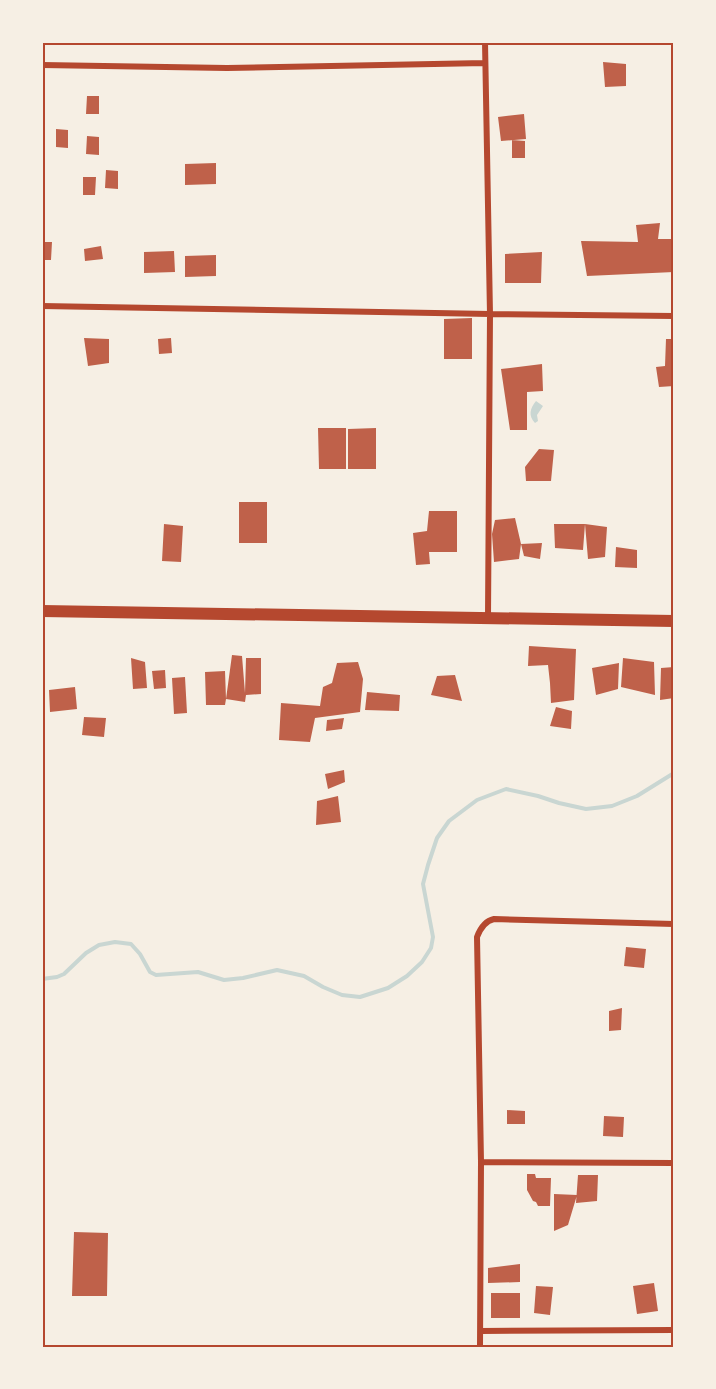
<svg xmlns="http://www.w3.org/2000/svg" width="716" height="1389" font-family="Overpass,sans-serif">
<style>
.water{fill:#c9d6d2}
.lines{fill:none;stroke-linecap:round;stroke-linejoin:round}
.stream{stroke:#c9d6d2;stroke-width:4}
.building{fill:#bf614a}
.minor{stroke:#b5482f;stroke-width:6}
.trunk{stroke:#b5482f;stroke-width:12}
.neatline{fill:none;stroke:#b5482f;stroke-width:2}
</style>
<rect width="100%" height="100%" fill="#f6efe4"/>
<path class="water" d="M 536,401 L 543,406 L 537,415 L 538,421 L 535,423 C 528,416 530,408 536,401 Z"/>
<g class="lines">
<path class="stream" d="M 42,979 L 57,977 L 64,974 L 86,953 L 99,945 L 115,942 L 131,944 L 140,954 L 150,972 L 156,975 L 198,972 L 224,980 L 243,978 L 277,970 L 304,976 L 323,987 L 342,995 L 360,997 L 388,988 L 407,976 L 422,962 L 431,948 L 433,937 L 423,884 L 428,865 L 437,838 L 449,821 L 477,800 L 506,789 L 538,796 L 559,803 L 586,809 L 612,806 L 637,796 L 674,773"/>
</g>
<path class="building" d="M 603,62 L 626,64 L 626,86 L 605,87 Z
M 87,96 L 99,96 L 99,114 L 86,114 Z
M 524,114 L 526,139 L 501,141 L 498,117 Z
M 56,129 L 68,130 L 68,148 L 56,147 Z
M 87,136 L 99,137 L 99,155 L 86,154 Z
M 512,140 L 525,141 L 525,158 L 512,158 Z
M 216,163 L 216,184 L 185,185 L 185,164 Z
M 106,170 L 118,171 L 118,189 L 105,188 Z
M 83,177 L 96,177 L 95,195 L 83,195 Z
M 660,223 L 658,239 L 674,239 L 674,272 L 587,276 L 581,241 L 638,242 L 636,225 Z
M 42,242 L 52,242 L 51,260 L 42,260 Z
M 101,246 L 103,259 L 85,261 L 84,249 Z
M 174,251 L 175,272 L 144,273 L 144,252 Z
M 542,252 L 541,283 L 505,283 L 505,254 Z
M 216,255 L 216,276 L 185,277 L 185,256 Z
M 472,318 L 472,359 L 444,359 L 444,319 Z
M 84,338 L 109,339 L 109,363 L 88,366 Z
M 171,338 L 172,353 L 159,354 L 158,339 Z
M 666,339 L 674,339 L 674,386 L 659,387 L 656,367 L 665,366 Z
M 542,364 L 543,391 L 527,392 L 527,430 L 510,430 L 501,369 Z
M 318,428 L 346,428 L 346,469 L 319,469 Z
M 376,428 L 376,469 L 348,469 L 348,429 Z
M 539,449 L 554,450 L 551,481 L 526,481 L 525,467 Z
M 239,502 L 267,502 L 267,543 L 239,543 Z
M 429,511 L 457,511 L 457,552 L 429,552 L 430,564 L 416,565 L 413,533 L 427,531 Z
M 515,518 L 521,544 L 519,559 L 494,562 L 492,534 L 495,520 Z
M 164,524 L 183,526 L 181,562 L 162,561 Z
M 554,524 L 585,524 L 607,527 L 605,557 L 588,559 L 585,524 L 583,550 L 555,548 Z
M 542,543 L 540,559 L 524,556 L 521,544 Z
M 616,547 L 637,550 L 637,568 L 615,567 Z
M 529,646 L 576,649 L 574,700 L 551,703 L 550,683 L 548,665 L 528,666 Z
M 232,655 L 242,656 L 245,693 L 246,658 L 261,658 L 261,694 L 246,695 L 245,702 L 226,699 L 225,705 L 206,705 L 205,672 L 225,671 L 226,699 Z
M 131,658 L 145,662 L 147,688 L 133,689 Z
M 623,658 L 654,662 L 655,695 L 621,687 Z
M 358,662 L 363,679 L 360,712 L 315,718 L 310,742 L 279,740 L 281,703 L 320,706 L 323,687 L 332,683 L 337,663 Z
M 619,663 L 618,689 L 596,695 L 592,668 Z
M 674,667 L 674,698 L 660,700 L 661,668 Z
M 165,670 L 166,688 L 154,689 L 152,671 Z
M 455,675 L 462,701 L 431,695 L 437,676 Z
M 185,677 L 187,713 L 174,714 L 172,678 Z
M 75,687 L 77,709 L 50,712 L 49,690 Z
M 367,692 L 400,695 L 399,711 L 365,710 Z
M 556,707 L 572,711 L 571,729 L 550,726 Z
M 84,717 L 106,718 L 104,737 L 82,735 Z
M 344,718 L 342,729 L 326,731 L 327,720 Z
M 42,721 L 45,721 L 45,747 L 42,747 Z
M 344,770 L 345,782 L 328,789 L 325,774 Z
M 338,796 L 341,822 L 316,825 L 317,801 Z
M 626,947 L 646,949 L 644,968 L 624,966 Z
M 622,1008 L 621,1030 L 609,1031 L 609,1011 Z
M 507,1110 L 525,1111 L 525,1124 L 507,1124 Z
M 604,1116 L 624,1117 L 623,1137 L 603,1136 Z
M 527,1174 L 535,1174 L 536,1178 L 551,1178 L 550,1206 L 538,1206 L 536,1202 L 533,1201 L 527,1190 Z
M 578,1175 L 598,1175 L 597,1201 L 576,1203 Z
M 554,1194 L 577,1195 L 568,1225 L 554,1231 Z
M 74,1232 L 108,1233 L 107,1296 L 72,1296 Z
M 520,1264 L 520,1282 L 488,1283 L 488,1268 Z
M 654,1283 L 658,1311 L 637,1314 L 633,1286 Z
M 536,1286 L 553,1287 L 550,1315 L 534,1313 Z
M 491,1293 L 520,1293 L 520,1318 L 491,1318 Z"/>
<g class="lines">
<path class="minor" d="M 485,42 L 490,314 L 488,618
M 42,65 L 227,68 L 485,63
M 42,306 L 490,314 L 674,316
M 481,1162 L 674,1163
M 481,1331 L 674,1330
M 480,1347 L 481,1162 L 477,937 C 480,929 485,921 494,919 L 674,924"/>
<path class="trunk" d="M 42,611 L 674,621"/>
</g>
<rect width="716" height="1389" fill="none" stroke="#f6efe4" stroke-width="87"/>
<rect x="44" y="44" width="628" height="1302" class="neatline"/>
</svg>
